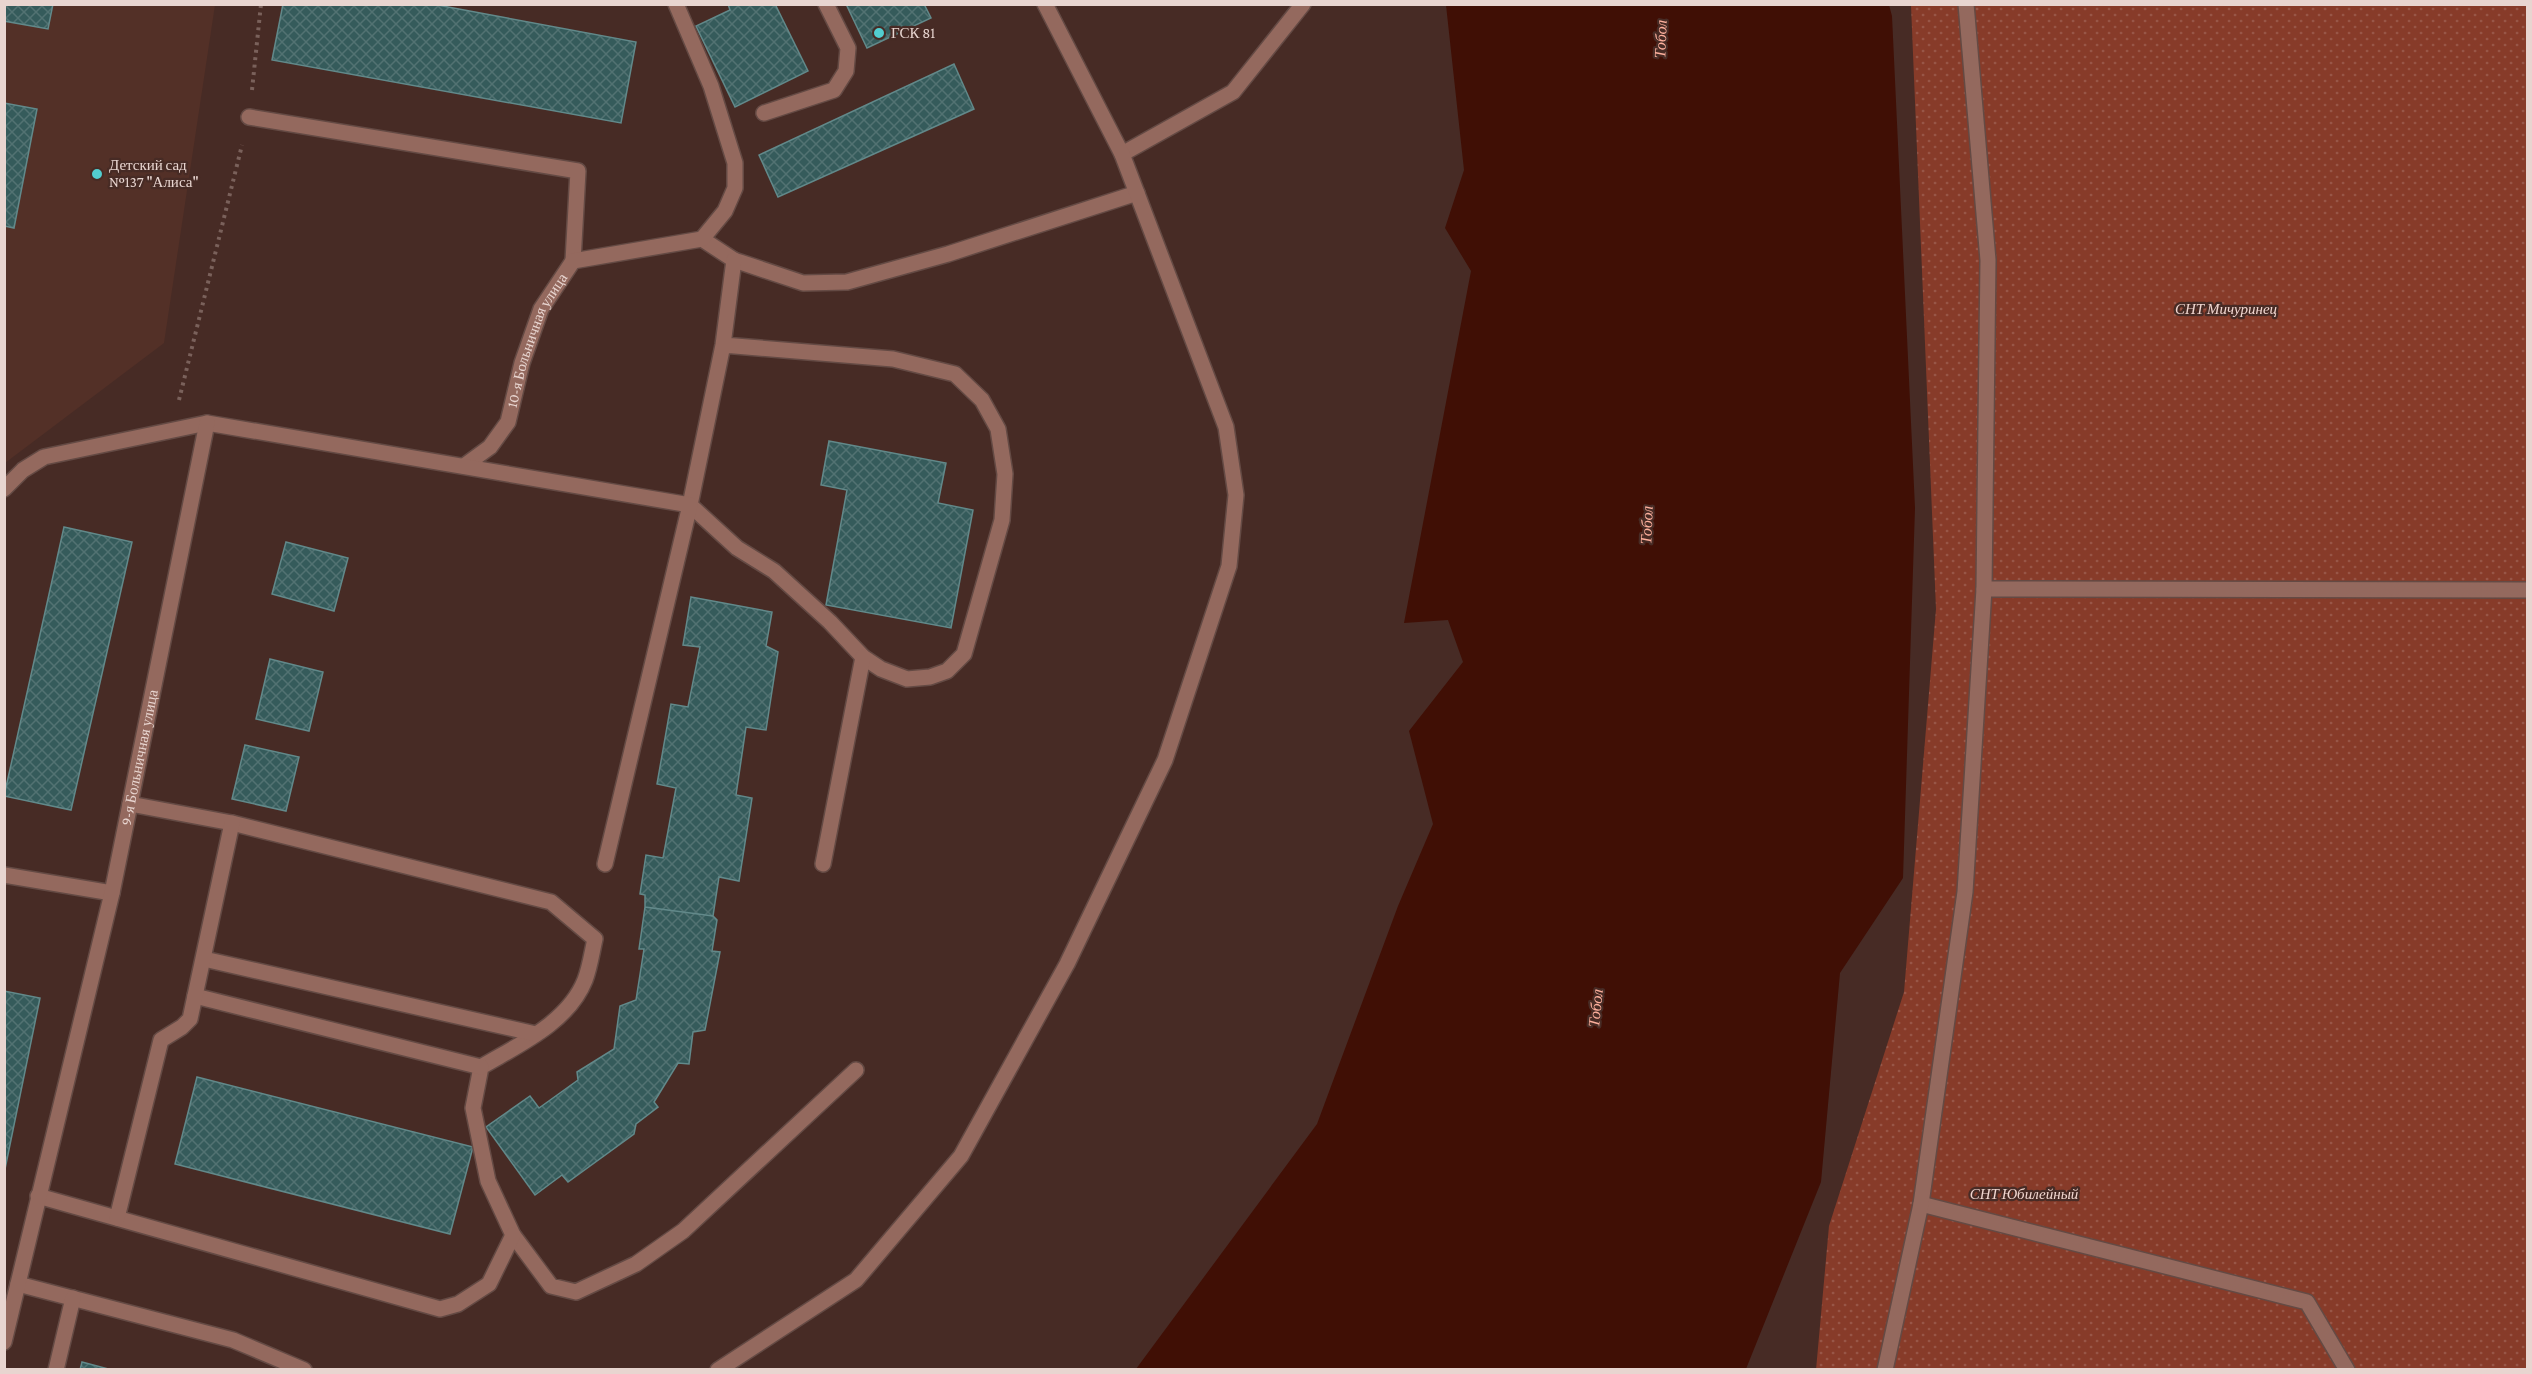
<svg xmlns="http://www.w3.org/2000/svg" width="2532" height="1374" font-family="'Crimson Pro',serif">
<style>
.built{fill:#533027}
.garden{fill:url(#garden-dots)}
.water{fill:#400f05}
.building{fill:url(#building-cross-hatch);stroke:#62898a;stroke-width:1.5}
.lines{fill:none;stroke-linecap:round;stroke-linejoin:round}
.minor-casing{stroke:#644a44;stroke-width:18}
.path{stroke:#7a615b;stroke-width:4;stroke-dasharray:3 4.5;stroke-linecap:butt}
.minor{stroke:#94695e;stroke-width:15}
.poi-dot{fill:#52cdcf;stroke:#472b25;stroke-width:2}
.labels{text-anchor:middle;stroke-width:4.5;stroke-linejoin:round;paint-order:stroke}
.poi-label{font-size:15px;fill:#e8d5d0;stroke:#472b25;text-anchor:start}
.park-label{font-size:15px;font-style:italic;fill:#f2d7d0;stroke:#472b25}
.street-label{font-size:15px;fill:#e8d5d0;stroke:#472b25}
.water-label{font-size:16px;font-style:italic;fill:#fdaf9c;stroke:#472b25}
</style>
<defs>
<pattern id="garden-dots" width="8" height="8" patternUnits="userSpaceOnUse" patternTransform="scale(1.5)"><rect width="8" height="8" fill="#873b29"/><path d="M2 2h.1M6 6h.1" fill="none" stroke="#985647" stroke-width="1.8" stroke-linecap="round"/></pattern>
<pattern id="building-cross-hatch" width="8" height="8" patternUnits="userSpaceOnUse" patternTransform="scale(1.5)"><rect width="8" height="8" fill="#355b5b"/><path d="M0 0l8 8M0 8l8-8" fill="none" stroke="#527272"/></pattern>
</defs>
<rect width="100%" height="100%" fill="#472b25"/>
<path class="built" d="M 5,5 L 215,5 L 164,343 L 5,463 Z"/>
<path class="garden" d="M 1911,5 L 2527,5 L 2527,1369 L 1816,1370 L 1829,1226 L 1904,992 L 1936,609 Z"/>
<path class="water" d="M 1446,5 L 1889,5 L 1892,16 L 1915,508 L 1903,878 L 1840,973 L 1821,1182 L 1746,1369 L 1136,1369 L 1317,1124 L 1398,906 L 1433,824 L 1409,731 L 1463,662 L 1448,620 L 1404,623 L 1471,271 L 1445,228 L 1464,170 Z"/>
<path class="building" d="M 4,4 L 53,4 L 48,29 L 4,21 Z
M 283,4 L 432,4 L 636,42 L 621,123 L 272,60 Z
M 728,4 L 775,4 L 808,71 L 735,107 L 696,26 L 730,10 Z
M 846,4 L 924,4 L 931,18 L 867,48 Z
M 954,64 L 974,109 L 778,197 L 759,155 Z
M 4,103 L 37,109 L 14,228 L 4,226 Z
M 829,441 L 946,463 L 938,503 L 973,510 L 951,628 L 826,605 L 847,490 L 821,485 Z
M 64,527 L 132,542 L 71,810 L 4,796 Z
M 286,542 L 348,558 L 334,611 L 272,594 Z
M 691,597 L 772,612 L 766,646 L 778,652 L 766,730 L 746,727 L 736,795 L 752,798 L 739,881 L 719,877 L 713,916 L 645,907 L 645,895 L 640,894 L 646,855 L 663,858 L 676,788 L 657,784 L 671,704 L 688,707 L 700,647 L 683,645 Z
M 270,659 L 323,672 L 309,731 L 256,719 Z
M 245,745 L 299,757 L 286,811 L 232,799 Z
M 645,907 L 713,916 L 717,920 L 712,951 L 720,952 L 705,1030 L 693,1032 L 689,1064 L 678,1063 L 654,1102 L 658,1107 L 636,1124 L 634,1134 L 568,1182 L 562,1175 L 535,1195 L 486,1127 L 530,1096 L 539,1108 L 578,1080 L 577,1072 L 614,1049 L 620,1006 L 636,1000 L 644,949 L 639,949 Z
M 4,991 L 40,998 L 4,1174 Z
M 197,1077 L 473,1147 L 450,1234 L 175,1164 Z
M 82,1362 L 112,1370 L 80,1370 Z"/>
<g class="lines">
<defs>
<g id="minor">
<path d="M 764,113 L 834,90 L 846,71 L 848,48 L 826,4"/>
<path d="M 249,117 L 578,171 L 573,261"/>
<path d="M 1122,154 L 1233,92 L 1303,4"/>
<path d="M 702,239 L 734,260 L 803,283 L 847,282 L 948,254 L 1137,193"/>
<path d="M 723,345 L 893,359 L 955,374 L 982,400 L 998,429 L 1005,474 L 1002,520 L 964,654 L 947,671 L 930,677 L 907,679 L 881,669 L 863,657 L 830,622 L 774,571 L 737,548 L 690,505 L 723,345 L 734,260"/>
<path id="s1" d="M 464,466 L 490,447 L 508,422 L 522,363 L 541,309 L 573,261 L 702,239 L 725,211 L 735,188 L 735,163 L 711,86 L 676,4"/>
<path d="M 4,489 L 23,470 L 44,457 L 207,423 L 690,505 L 605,864"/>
<path d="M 1984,589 L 2528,590"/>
<path d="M 130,804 L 232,823 L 551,902 L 595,939 C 592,952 590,967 585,980 C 568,1023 518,1045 481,1067 L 473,1108 L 488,1181 L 513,1235 L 551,1286 L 576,1292 L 636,1264 L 683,1231 L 856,1070"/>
<path d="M 823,864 L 863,657"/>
<path d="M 4,875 L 112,893"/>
<path d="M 204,959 L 536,1034"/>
<path d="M 195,996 L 481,1067"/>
<path d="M 38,1196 L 440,1309 L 458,1304 L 489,1284 L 513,1235"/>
<path d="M 1921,1204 L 2307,1302 L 2347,1370"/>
<path d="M 117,1218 L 161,1040 L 182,1027 L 190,1019 L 232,823"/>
<path d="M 18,1284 L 233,1340 L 304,1370"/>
<path id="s2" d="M 4,1342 L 112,893 L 207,423"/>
<path d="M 56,1370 L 73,1298"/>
<path d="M 718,1370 L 856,1280 L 961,1156 L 1067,964 L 1165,760 L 1229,566 L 1236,495 L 1226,427 L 1122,154 L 1045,4"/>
<path d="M 1885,1370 L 1921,1204 L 1965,892 L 1984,589 L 1988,260 L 1966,4"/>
</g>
</defs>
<use href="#minor" class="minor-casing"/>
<path class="path" d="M 252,90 L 261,4
M 179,400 L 242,145"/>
<use href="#minor" class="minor"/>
</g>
<g class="poi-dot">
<circle cx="879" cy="33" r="6"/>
<circle cx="97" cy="174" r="6"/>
</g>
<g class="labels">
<g class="poi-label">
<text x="891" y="38">ГСК 81</text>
<text x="109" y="170">Детский сад<tspan x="109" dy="17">№137 "Алиса"</tspan></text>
</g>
<g class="park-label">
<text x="2226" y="314">СНТ Мичуринец</text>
<text x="2024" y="1199">СНТ Юбилейный</text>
</g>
<g class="street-label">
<text dy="5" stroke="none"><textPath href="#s1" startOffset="150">10-я Больничная улица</textPath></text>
<text dy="5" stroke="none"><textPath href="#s2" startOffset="600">9-я Больничная улица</textPath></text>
</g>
<g class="water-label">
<text transform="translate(1660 39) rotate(-88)" y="6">Тобол</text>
<text transform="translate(1646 525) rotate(-88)" y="6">Тобол</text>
<text transform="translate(1595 1008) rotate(-84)" y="6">Тобол</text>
</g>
</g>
<rect width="2532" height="1374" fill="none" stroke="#e8d5d0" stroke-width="12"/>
</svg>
